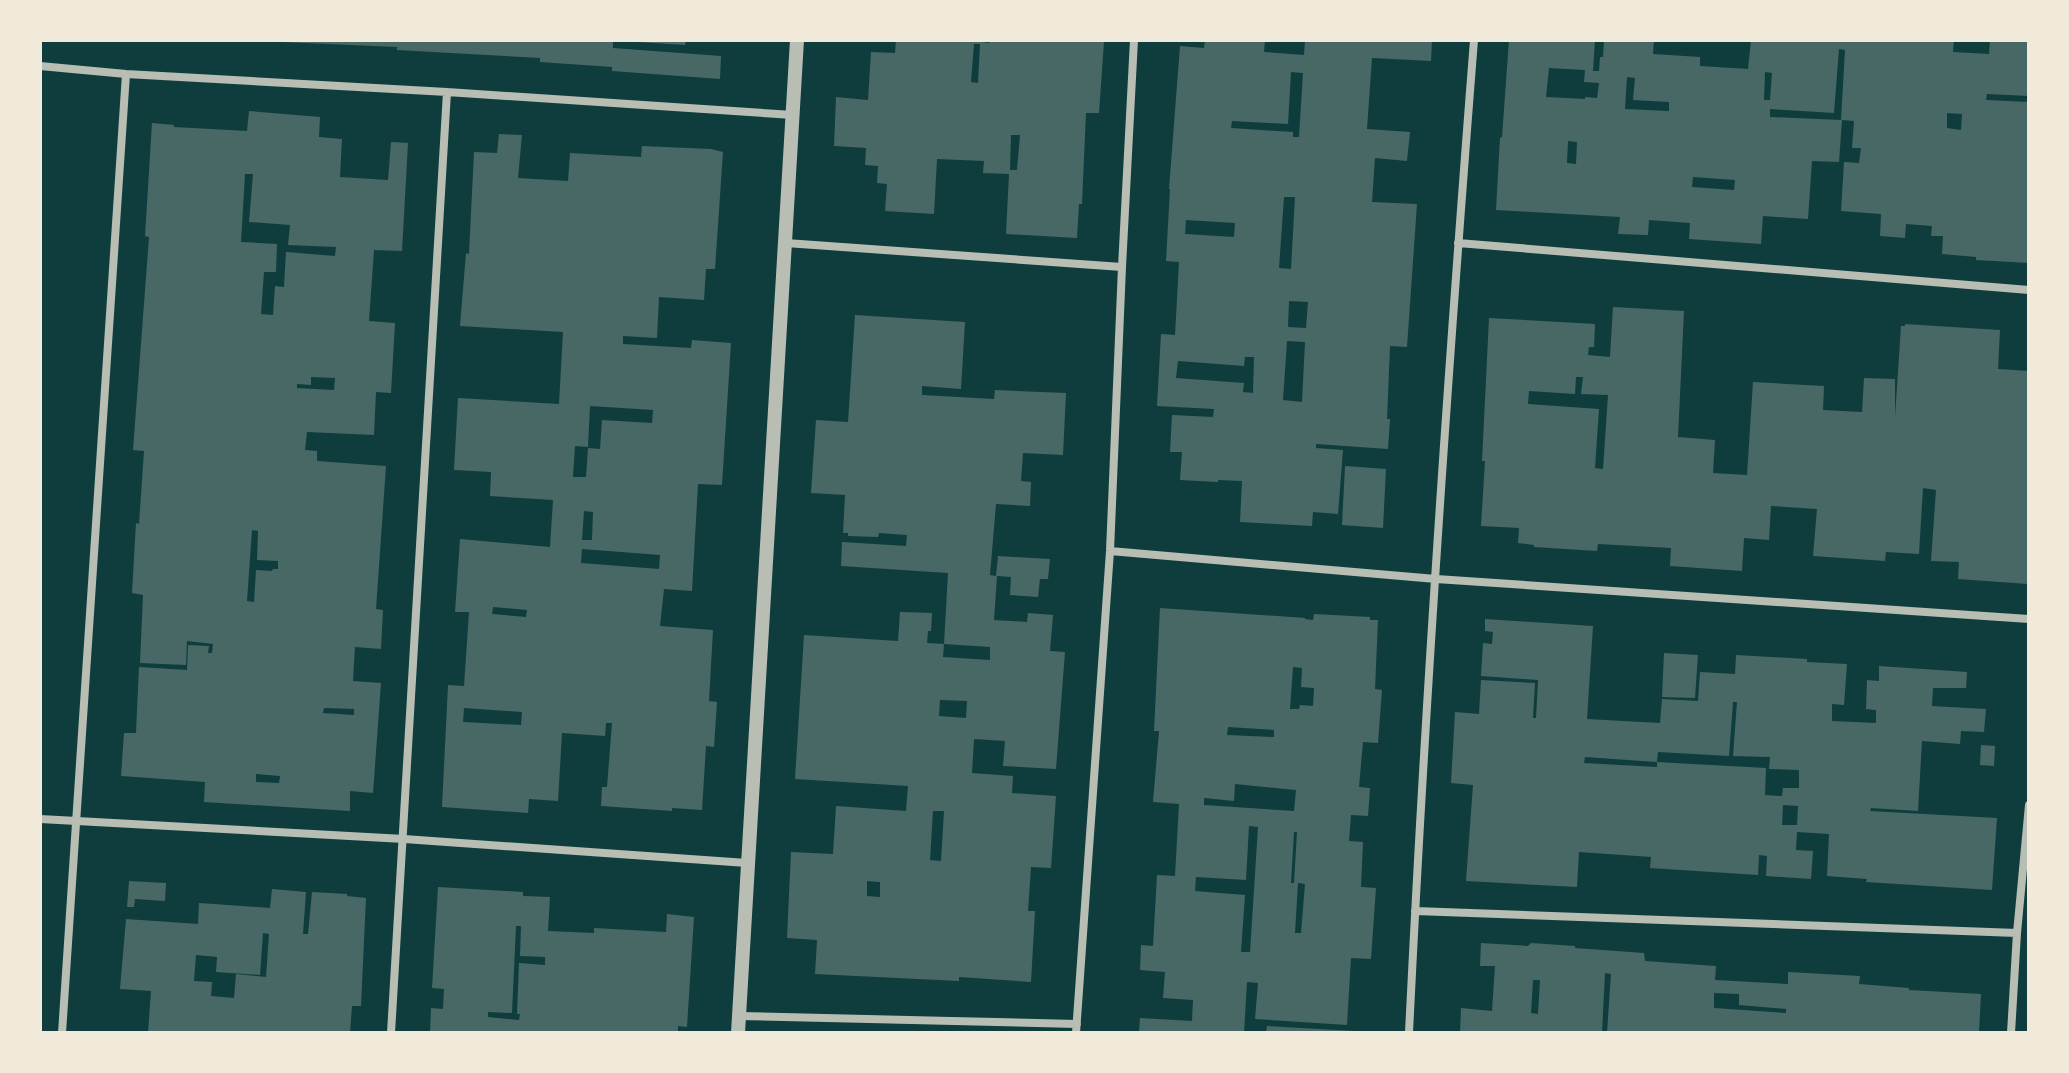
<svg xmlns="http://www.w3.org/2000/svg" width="2069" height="1073" font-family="'Alegreya Sans',sans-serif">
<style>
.building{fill:#486865;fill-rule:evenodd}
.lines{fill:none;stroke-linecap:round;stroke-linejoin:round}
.minor{stroke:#b8beb3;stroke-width:8}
.tertiary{stroke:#b8beb3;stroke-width:14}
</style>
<rect width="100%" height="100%" fill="#0f3d3e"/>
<path class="building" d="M 282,40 L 613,40 L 613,48 L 721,56 L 720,79 L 612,71 L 612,67 L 540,62 L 540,58 L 397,50 L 397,47 L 282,42 Z
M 638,40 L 686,40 L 685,45 L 638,42 Z
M 896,40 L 983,40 L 983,42 L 989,43 L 989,40 L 1071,40 L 1104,42 L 1099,113 L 1086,113 L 1082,204 L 1079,204 L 1077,238 L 1006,234 L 1009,174 L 983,173 L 984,161 L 937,159 L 934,214 L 885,211 L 887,184 L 877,183 L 878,166 L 865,165 L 866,148 L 834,146 L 836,97 L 868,100 L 871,52 L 895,53 ZM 974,44 L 980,44 L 978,83 L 971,82 ZM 1011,135 L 1020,135 L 1017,170 L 1010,170 Z
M 1205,40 L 1265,40 L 1264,52 L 1304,55 L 1305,40 L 1432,40 L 1431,61 L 1372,58 L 1367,129 L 1410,132 L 1407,161 L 1375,158 L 1372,202 L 1417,204 L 1407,347 L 1390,346 L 1387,419 L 1390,419 L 1388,449 L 1316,444 L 1316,448 L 1343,450 L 1338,514 L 1313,512 L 1312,526 L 1240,522 L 1242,481 L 1218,480 L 1218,482 L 1180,480 L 1182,452 L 1170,452 L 1172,415 L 1213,417 L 1214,409 L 1157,406 L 1161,334 L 1175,335 L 1179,262 L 1166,261 L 1170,189 L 1169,189 L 1180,46 L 1204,48 ZM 1291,72 L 1303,73 L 1299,137 L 1293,137 L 1293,132 L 1231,128 L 1232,121 L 1288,124 ZM 1284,197 L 1295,197 L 1291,269 L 1279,268 ZM 1186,220 L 1235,223 L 1234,237 L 1185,234 ZM 1289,301 L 1308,302 L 1306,328 L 1288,327 ZM 1287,341 L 1305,342 L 1302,402 L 1283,400 ZM 1245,357 L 1254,357 L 1253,393 L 1243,392 L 1244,383 L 1176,378 L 1178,361 L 1244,366 Z
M 1509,40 L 1595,40 L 1593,71 L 1599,71 L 1600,57 L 1603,57 L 1604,40 L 1654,40 L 1653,54 L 1700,57 L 1700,66 L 1748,69 L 1751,40 L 1954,40 L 1953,52 L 1989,54 L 1990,40 L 2029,40 L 2029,96 L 1987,94 L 1986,100 L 2029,102 L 2029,263 L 1976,260 L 1976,257 L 1942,254 L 1943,236 L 1931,236 L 1932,226 L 1906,224 L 1905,238 L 1880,236 L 1881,214 L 1841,211 L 1844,162 L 1859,163 L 1861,148 L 1852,148 L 1854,121 L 1842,120 L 1839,162 L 1812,161 L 1808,219 L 1763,216 L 1761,244 L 1689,239 L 1690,223 L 1649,220 L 1648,235 L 1618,234 L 1620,217 L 1496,210 L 1500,138 L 1502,137 ZM 1839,49 L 1845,50 L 1841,120 L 1770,117 L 1770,109 L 1834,113 ZM 1549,68 L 1585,70 L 1584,82 L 1599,83 L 1597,98 L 1585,97 L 1585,99 L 1546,97 ZM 1765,72 L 1772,73 L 1770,100 L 1764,100 ZM 1627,77 L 1635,78 L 1633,100 L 1669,102 L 1669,111 L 1625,109 ZM 1947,113 L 1962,114 L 1961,130 L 1947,128 ZM 1568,141 L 1577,142 L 1576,164 L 1567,163 ZM 1693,177 L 1735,180 L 1734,190 L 1692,187 Z
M 249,111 L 320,117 L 319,137 L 342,139 L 340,177 L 388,180 L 391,142 L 408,143 L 402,251 L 374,250 L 369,321 L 395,323 L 391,393 L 376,392 L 374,435 L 307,432 L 305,450 L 317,451 L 317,461 L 386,466 L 376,609 L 383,610 L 381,649 L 355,647 L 353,681 L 381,683 L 373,793 L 350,791 L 350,811 L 204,802 L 205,782 L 121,776 L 124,733 L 136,733 L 139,667 L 187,670 L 188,645 L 209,646 L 208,653 L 212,653 L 213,644 L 187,641 L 186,665 L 140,663 L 143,595 L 132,593 L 136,523 L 139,524 L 144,451 L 133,450 L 149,237 L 145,236 L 152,123 L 174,125 L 174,127 L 247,131 ZM 245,174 L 253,174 L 249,222 L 290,225 L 288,245 L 336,247 L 335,256 L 286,252 L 284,287 L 275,286 L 273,315 L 261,314 L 264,272 L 276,272 L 277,244 L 241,242 ZM 311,377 L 335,378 L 334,390 L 297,388 L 297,384 L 311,385 ZM 252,530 L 258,531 L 257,560 L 278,561 L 278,569 L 273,569 L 272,571 L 256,570 L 254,602 L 247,601 ZM 324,708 L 354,709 L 354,715 L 323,713 ZM 256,774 L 280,776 L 279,783 L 256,782 Z
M 499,134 L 522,135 L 518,178 L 568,181 L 570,153 L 641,157 L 642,146 L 711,149 L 723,152 L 715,269 L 706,269 L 704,300 L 659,297 L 657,338 L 623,336 L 623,344 L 691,348 L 692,340 L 731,343 L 722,485 L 698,484 L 692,591 L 664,589 L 660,626 L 713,630 L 709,701 L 717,702 L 714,747 L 706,746 L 702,810 L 672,808 L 672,811 L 601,806 L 602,787 L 607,787 L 612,723 L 606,723 L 605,736 L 562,733 L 558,801 L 529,799 L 528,813 L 442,807 L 448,685 L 464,686 L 469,612 L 455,612 L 460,539 L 550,547 L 553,500 L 490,496 L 491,472 L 454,470 L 458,398 L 559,404 L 563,332 L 460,326 L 466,253 L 469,254 L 474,152 L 497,153 ZM 590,406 L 653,410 L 652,423 L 602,420 L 600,449 L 588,448 L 586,477 L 573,477 L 575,446 L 588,447 ZM 584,511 L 593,512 L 592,540 L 582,540 ZM 582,549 L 660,555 L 659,569 L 581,563 ZM 493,607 L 527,610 L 526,617 L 492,614 ZM 464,708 L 522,712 L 521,725 L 463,722 Z
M 1613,307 L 1684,311 L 1678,437 L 1715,440 L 1713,473 L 1747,475 L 1753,382 L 1824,386 L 1823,410 L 1862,412 L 1864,378 L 1895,379 L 1895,417 L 1901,326 L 1905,326 L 1905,324 L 2000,330 L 1998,369 L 2029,371 L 2028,584 L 1958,579 L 1959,562 L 1931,561 L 1936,490 L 1923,488 L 1919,554 L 1886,552 L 1885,561 L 1813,556 L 1817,509 L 1771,506 L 1769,540 L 1744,538 L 1742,571 L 1670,566 L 1671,548 L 1598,544 L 1597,551 L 1534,547 L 1534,545 L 1518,543 L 1519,528 L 1481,526 L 1485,461 L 1482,461 L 1489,318 L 1595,324 L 1594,347 L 1589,347 L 1588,355 L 1610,357 ZM 1576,377 L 1583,377 L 1581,394 L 1608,395 L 1603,469 L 1595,468 L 1599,409 L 1528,404 L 1529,391 L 1575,394 Z
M 855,315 L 965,322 L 961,389 L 922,386 L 922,395 L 994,399 L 995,390 L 1066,393 L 1063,455 L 1023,453 L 1021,481 L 1031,482 L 1030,506 L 996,504 L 990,575 L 996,576 L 998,556 L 1050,559 L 1048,579 L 1040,579 L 1038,597 L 1010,595 L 1011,577 L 997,576 L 994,620 L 1027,622 L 1028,613 L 1053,615 L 1050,651 L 1065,652 L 1056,769 L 1003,766 L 1005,741 L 974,739 L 972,773 L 1013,776 L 1012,793 L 1056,796 L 1051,868 L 1031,867 L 1028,911 L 1035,911 L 1031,982 L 959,977 L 959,981 L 815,974 L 817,940 L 787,938 L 791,852 L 833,854 L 836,806 L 906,811 L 908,786 L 795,779 L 804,635 L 898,641 L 900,612 L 932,613 L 931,631 L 928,631 L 927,643 L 944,644 L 948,573 L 841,566 L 842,542 L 906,546 L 907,535 L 879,533 L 878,537 L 848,536 L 848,533 L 843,533 L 845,495 L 811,493 L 816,420 L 848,422 ZM 944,644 L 990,647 L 990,660 L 943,657 ZM 940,700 L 967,701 L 966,718 L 939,716 ZM 933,811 L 944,811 L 941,861 L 930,860 ZM 867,881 L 880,882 L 880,897 L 867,896 Z
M 1345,466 L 1386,469 L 1383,528 L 1342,525 Z
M 1160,608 L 1305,618 L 1305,619 L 1313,620 L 1314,614 L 1370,617 L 1370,620 L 1378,620 L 1375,689 L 1382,690 L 1378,743 L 1363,742 L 1359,787 L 1370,788 L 1368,816 L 1351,815 L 1349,841 L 1363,842 L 1361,887 L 1376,888 L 1371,959 L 1351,958 L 1347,1025 L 1255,1019 L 1258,983 L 1247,982 L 1244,1033 L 1139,1033 L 1140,1018 L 1192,1021 L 1193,1000 L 1163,998 L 1165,972 L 1140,970 L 1141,945 L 1153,946 L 1157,875 L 1175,876 L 1179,804 L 1153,802 L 1159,731 L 1154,731 ZM 1293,667 L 1302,668 L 1301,687 L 1314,688 L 1313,706 L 1300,705 L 1299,709 L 1290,709 ZM 1228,727 L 1274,730 L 1274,737 L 1227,735 ZM 1235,784 L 1296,790 L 1294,811 L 1204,805 L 1204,798 L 1234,801 ZM 1249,826 L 1258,827 L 1250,952 L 1241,952 L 1245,895 L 1195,891 L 1196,877 L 1246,880 ZM 1294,832 L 1297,832 L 1294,883 L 1291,883 ZM 1298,883 L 1305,884 L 1301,933 L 1295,933 Z
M 1485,619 L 1593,626 L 1587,719 L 1660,723 L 1662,699 L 1698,701 L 1700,672 L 1735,674 L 1736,655 L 1807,659 L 1807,662 L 1847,664 L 1844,705 L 1832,704 L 1832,721 L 1876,723 L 1876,710 L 1866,709 L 1867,680 L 1879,681 L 1879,666 L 1967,672 L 1966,688 L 1933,688 L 1932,706 L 1986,709 L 1984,732 L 1961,731 L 1960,744 L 1922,741 L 1918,811 L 1871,808 L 1870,811 L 1997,818 L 1992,890 L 1866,882 L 1867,879 L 1827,876 L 1829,834 L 1797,832 L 1796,850 L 1813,851 L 1811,879 L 1766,876 L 1767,856 L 1759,855 L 1758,875 L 1650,868 L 1651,857 L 1579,852 L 1577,887 L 1466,881 L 1473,785 L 1451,783 L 1455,712 L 1479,714 L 1481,680 L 1535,683 L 1533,718 L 1536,718 L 1538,680 L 1481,676 L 1483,643 L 1492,644 L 1493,632 L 1485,631 ZM 1733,702 L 1737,702 L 1733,756 L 1770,757 L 1769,769 L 1799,770 L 1799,788 L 1783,788 L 1782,796 L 1765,795 L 1766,768 L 1657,762 L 1657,767 L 1584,763 L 1585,757 L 1657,762 L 1658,752 L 1729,756 ZM 1783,805 L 1798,806 L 1797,825 L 1782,825 Z
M 1664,653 L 1698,655 L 1695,698 L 1662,697 Z
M 1981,745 L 1995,746 L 1994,766 L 1980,765 Z
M 129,881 L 166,883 L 165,901 L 135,899 L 134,907 L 127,907 Z
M 438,887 L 523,892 L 523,896 L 550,897 L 548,931 L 594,933 L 594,928 L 666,932 L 667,914 L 694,917 L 687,1027 L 678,1026 L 678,1033 L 430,1033 L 431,1008 L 443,1009 L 444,989 L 432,988 ZM 516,926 L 521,926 L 520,956 L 545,957 L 545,965 L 519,963 L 517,1014 L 520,1014 L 519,1020 L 488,1017 L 488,1012 L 512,1013 Z
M 272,889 L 306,892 L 303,934 L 308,934 L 312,892 L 347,894 L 347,896 L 366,898 L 361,1006 L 352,1006 L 350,1033 L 148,1033 L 151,991 L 120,989 L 126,919 L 198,924 L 199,903 L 270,908 ZM 263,933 L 269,934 L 266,977 L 236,974 L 234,998 L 211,996 L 212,982 L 194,981 L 196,955 L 217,957 L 216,972 L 260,975 Z
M 1481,943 L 1528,946 L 1531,943 L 1575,946 L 1575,948 L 1644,953 L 1645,961 L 1716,966 L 1715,980 L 1788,984 L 1788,972 L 1860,976 L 1859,984 L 1909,988 L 1909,990 L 1981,994 L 1979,1033 L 1607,1033 L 1611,974 L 1605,973 L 1602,1033 L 1460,1033 L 1461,1008 L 1492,1011 L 1495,966 L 1480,966 ZM 1533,980 L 1540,980 L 1538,1014 L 1531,1013 ZM 1714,993 L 1739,994 L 1739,1005 L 1786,1009 L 1786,1013 L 1714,1008 Z
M 1267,1026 L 1355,1031 L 1355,1033 L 1266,1033 Z"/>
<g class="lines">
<path class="minor" d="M 40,66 L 126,74 L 447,92 L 793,115
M 786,243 L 1122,267
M 1458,243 L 2029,290
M 1110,551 L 1436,579 L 2029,619
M 40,819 L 404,839 L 747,863
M 1415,911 L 2017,933
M 739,1016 L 1077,1024
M 62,1033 L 126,74
M 391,1033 L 447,92
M 1076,1033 L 1110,551 L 1122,267 L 1134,40
M 1409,1033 C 1425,702 1448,371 1474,40
M 2011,1033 L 2017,933 L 2029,805"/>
<path class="tertiary" d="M 738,1033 L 797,40"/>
</g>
<rect width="2069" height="1073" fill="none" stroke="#f1e9da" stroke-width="84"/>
</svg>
